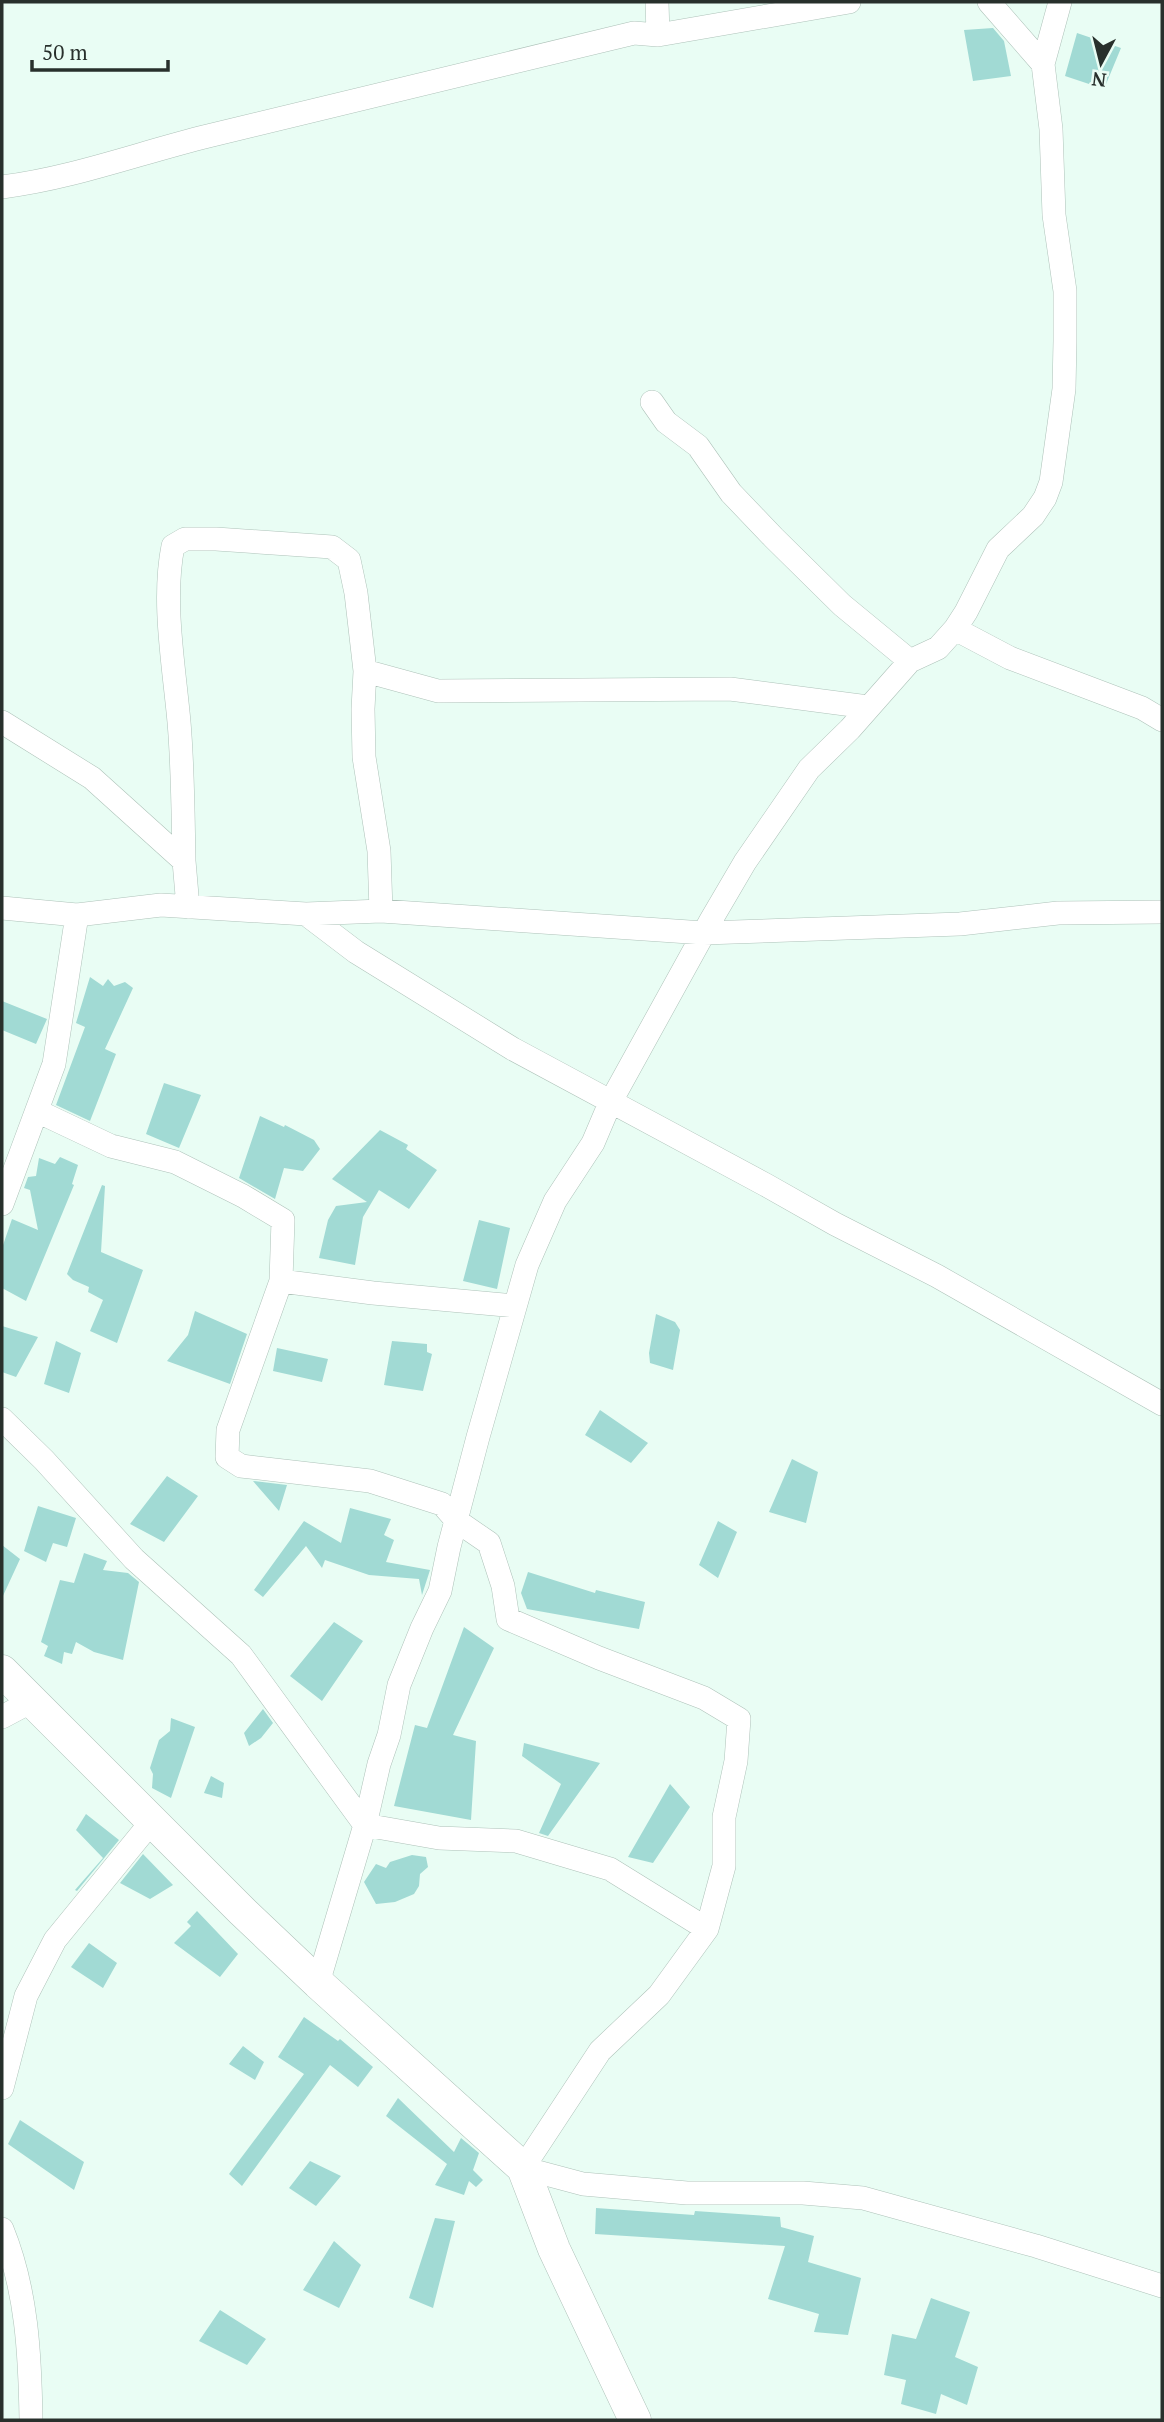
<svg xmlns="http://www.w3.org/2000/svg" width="1164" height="2422" font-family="'PT Serif',serif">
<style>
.building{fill:#a1dad4}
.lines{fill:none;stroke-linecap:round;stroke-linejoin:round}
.street-casing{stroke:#aec2b9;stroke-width:24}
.secondary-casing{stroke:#aec2b9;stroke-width:33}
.street{stroke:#fff;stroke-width:23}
.secondary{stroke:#fff;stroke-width:32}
</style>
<rect width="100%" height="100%" fill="#e9fdf4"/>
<path class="building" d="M 993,28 L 1004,41 L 1011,76 L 973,81 L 964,30 Z
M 1077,33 L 1121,48 L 1104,89 L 1065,76 Z
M 90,977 L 103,986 L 108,979 L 114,986 L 125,982 L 133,988 L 105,1049 L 116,1054 L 90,1121 L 56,1105 L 85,1027 L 76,1023 Z
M 2,1001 L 47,1019 L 36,1044 L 2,1030 Z
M 164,1083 L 201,1095 L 179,1148 L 146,1134 Z
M 260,1116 L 284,1127 L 285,1125 L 314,1140 L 320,1149 L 303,1171 L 284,1168 L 275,1199 L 239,1178 Z
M 380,1130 L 408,1145 L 406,1149 L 437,1170 L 409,1209 L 379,1190 L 363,1217 L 355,1265 L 319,1258 L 328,1220 L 336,1206 L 367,1202 L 332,1179 Z
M 60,1157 L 78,1165 L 72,1184 L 74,1185 L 26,1301 L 2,1288 L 2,1248 L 12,1219 L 38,1230 L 30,1190 L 24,1188 L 28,1177 L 36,1176 L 39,1158 L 55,1164 Z
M 102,1185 L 105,1186 L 101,1252 L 143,1270 L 117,1343 L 90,1331 L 103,1300 L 88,1292 L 89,1287 L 73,1280 L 67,1274 Z
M 479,1220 L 510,1228 L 497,1289 L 463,1281 Z
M 195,1311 L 247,1334 L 230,1384 L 167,1361 L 188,1335 Z
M 656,1314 L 675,1322 L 680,1330 L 673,1370 L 650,1363 L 649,1353 Z
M 2,1326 L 38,1337 L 16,1377 L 2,1372 Z
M 56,1341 L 81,1353 L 69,1393 L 44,1384 Z
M 392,1341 L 427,1344 L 427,1352 L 432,1354 L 423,1391 L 384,1385 Z
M 277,1348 L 328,1359 L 322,1382 L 273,1371 Z
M 600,1410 L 648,1443 L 631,1463 L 585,1435 Z
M 792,1459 L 818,1472 L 806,1523 L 769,1512 Z
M 167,1476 L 198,1496 L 164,1542 L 130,1524 Z
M 253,1481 L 287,1485 L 279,1511 Z
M 38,1506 L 76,1518 L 67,1547 L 53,1543 L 46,1562 L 24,1551 Z
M 350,1508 L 391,1519 L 384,1535 L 394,1540 L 386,1562 L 430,1570 L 422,1595 L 419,1579 L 369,1575 L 325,1560 L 322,1568 L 306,1546 L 263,1597 L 254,1590 L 304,1521 L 341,1543 Z
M 718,1521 L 737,1532 L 718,1578 L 699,1565 Z
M 2,1545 L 20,1559 L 2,1598 Z
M 84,1553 L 107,1561 L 103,1570 L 128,1573 L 139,1582 L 123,1660 L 94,1652 L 76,1642 L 72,1654 L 64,1652 L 62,1664 L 44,1656 L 48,1646 L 41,1642 L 60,1580 L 74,1583 Z
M 528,1572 L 595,1593 L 596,1590 L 645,1602 L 639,1629 L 527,1609 L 521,1593 Z
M 334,1622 L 363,1641 L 322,1701 L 290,1676 Z
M 464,1627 L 494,1648 L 453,1735 L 476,1741 L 471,1820 L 394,1806 L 415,1725 L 427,1728 Z
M 263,1709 L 273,1723 L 261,1738 L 249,1746 L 244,1733 Z
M 171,1718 L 195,1727 L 171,1798 L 152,1788 L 153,1774 L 150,1768 L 159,1740 L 170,1731 Z
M 524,1743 L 600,1763 L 548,1836 L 539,1833 L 561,1784 L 522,1756 Z
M 211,1776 L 224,1783 L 222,1798 L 204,1793 Z
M 670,1784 L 690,1807 L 653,1863 L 628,1857 Z
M 86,1814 L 119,1840 L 77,1891 L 75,1890 L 103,1858 L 76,1830 Z
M 143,1854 L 173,1885 L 150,1899 L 120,1883 Z
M 412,1855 L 426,1857 L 428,1867 L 420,1874 L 419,1886 L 414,1894 L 395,1902 L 376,1904 L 364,1882 L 376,1864 L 386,1868 L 390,1862 Z
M 197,1911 L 238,1954 L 220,1977 L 174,1943 L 191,1926 L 187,1922 Z
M 89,1943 L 117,1963 L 103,1988 L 71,1967 Z
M 304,2017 L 338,2041 L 340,2039 L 373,2067 L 358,2087 L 330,2065 L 242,2186 L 229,2174 L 304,2074 L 278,2057 Z
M 243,2046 L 264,2062 L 255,2080 L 229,2064 Z
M 398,2098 L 454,2152 L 461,2138 L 479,2153 L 473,2170 L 483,2180 L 476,2187 L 469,2181 L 464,2195 L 435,2185 L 447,2164 L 386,2116 Z
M 20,2120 L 84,2162 L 74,2190 L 8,2144 Z
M 310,2161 L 341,2176 L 316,2206 L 289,2188 Z
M 596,2208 L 694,2215 L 695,2211 L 780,2217 L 781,2227 L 814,2236 L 808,2262 L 861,2278 L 848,2335 L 814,2332 L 819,2314 L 768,2299 L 785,2246 L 595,2234 Z
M 435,2218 L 455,2221 L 433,2308 L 409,2298 Z
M 334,2241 L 361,2265 L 339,2308 L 303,2290 Z
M 931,2298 L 970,2312 L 955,2357 L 978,2367 L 967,2405 L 941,2394 L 936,2414 L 901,2404 L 906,2380 L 884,2375 L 892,2334 L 916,2339 Z
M 220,2310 L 266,2339 L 247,2365 L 199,2341 Z"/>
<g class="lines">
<defs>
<path id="street" d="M 657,2 L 658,35
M 989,2 L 1043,64
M 2,187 C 73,178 139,153 208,136 C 350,101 492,66 634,33 L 658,35 L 849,2
M 652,402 L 666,422 L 698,446 L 731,493 L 774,538 L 842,605 L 910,661
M 955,629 L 1010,658 L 1142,708 L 1162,720
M 365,671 L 438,691 L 730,689 L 868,707
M 2,722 L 92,778 L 184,861 L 188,907
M 184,861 C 183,815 183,768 179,722 C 174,666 162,601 173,546 L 185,539 L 216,539 L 332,547 L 349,560 L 356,593 L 365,671 L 363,709 L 364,757 L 379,851 L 381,911
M 2,908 L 77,915 L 161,905 L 306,914 L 381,911 L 704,933 L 960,924 L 1058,913 L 1162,912
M 306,914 L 356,952 L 513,1049 L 766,1185 L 835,1224 L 937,1276 L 1162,1404
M 37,1111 L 111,1146 L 175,1162 L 243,1196 L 283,1220 L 281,1281 L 228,1430 L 227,1457 L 241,1466 L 370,1481 L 442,1504 L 457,1521 L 489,1543 L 503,1586 L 508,1619 L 599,1658 L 704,1698 L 739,1719 L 736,1761 L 724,1817 L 724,1866 L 707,1929 L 659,1995 L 600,2051 L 523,2168 L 583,2184 L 687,2193 L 803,2193 L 863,2198 L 1036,2246 L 1162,2286
M 2,1204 L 54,1064 L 77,915
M 281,1281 L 373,1293 L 515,1306
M 2,1419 L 44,1460 L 134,1559 L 241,1655 L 365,1825 L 439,1838 L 516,1841 L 610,1869 L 707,1929
M 2,1717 L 32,1701
M 318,1983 L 365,1825 L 379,1764 L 389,1735 L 399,1685 L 422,1628 L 440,1591 L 449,1547 L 478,1437 L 527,1265 L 555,1201 L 593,1143 L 610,1103 L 711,920 L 745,862 L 809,769 L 850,729 L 910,661 L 938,648 L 955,629 L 966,612 L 998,549 L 1033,516 L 1045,498 L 1051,482 L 1064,389 L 1065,341 L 1065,291 L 1054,215 L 1051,129 L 1043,64 L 1060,2
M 2,2088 L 26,1996 L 55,1940 L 153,1820
M 2,2229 C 27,2290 30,2355 31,2420"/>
<path id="secondary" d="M 2,1671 L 243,1912 L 318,1983 L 523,2168 L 554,2249 L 635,2420"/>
</defs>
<use href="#street" class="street-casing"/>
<use href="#secondary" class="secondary-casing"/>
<use href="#street" class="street"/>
<use href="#secondary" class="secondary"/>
</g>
<rect width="1164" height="2422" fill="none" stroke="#28302c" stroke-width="7"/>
<g transform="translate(1101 63) rotate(187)" stroke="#e9fdf4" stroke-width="5" paint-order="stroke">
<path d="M0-5L12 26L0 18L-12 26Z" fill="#28302c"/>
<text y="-10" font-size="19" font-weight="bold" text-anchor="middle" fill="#28302c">N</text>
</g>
<path d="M32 60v10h136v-10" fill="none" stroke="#28302c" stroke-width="3.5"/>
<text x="42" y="60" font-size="21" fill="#28302c" stroke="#e9fdf4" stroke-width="5" paint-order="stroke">50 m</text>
</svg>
